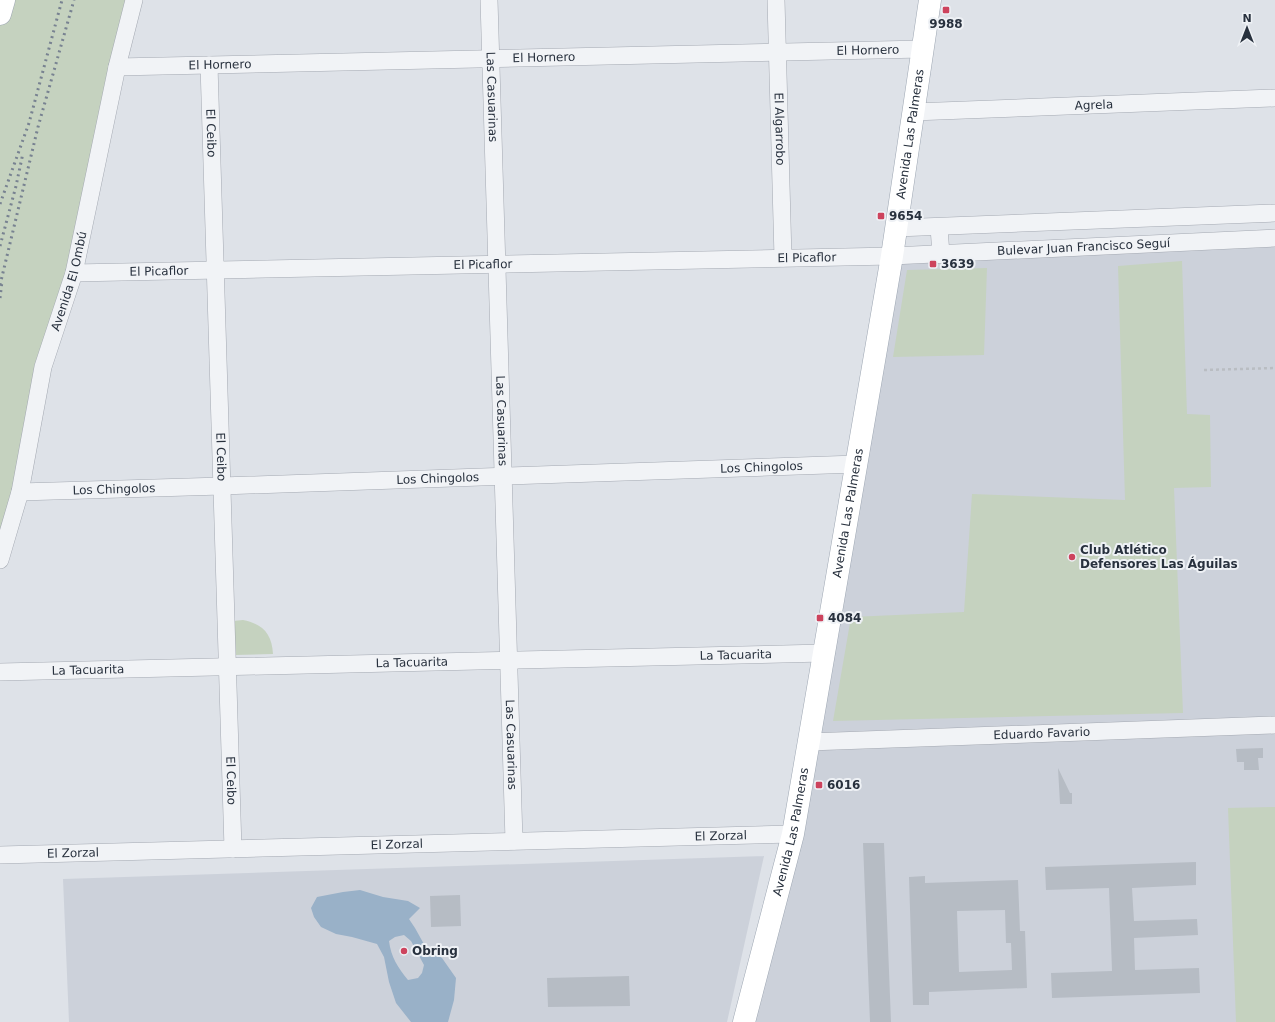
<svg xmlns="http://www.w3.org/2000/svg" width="1275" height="1022" font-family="'DejaVu Sans',sans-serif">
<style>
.built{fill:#ccd1da}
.green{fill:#c5d2bf}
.water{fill:#99b1c8;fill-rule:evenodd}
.building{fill:#b6bcc4;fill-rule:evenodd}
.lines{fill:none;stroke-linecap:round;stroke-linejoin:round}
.minor-casing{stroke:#a4a9b2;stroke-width:18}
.major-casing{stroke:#9ea7b3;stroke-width:23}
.path{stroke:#b9bdc2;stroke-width:2.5;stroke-dasharray:3 3;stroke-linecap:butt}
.minor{stroke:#f1f3f6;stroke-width:17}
.major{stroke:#fff;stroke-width:22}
.rail{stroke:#788291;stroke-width:3;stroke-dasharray:2 4;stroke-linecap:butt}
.poi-dot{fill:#cd435d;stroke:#eef1f5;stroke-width:1.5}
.labels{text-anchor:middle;stroke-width:4;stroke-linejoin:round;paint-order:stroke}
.poi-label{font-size:12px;font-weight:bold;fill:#28313e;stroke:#eef1f5;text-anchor:start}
.street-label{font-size:12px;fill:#28313e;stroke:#eef1f5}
</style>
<rect width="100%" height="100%" fill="#dee2e8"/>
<path class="built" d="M 1275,238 L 1275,1022 L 744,1022 L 753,985 L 892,256 Z
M 764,856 L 727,1022 L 69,1022 L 63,879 Z"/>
<path class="green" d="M 4,0 L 134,0 L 0,560 L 0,14 Z
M 1182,261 L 1187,414 L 1210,415 L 1211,487 L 1174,488 L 1183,713 L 833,721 L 851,617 L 964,612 L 972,494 L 1125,500 L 1118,266 Z
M 987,268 L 984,355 L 893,357 L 907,270 Z
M 243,620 C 263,624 272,634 273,654 L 234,655 L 233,621 Z
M 1275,807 L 1275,1022 L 1236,1022 L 1228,808 Z"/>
<path class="water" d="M 360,890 L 383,897 L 408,901 L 420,908 L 409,919 L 415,928 L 425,946 L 442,958 L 456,978 L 454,1000 L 448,1022 L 411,1022 L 396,1003 L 389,982 L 384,957 L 377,944 L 352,937 L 336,934 L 321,927 L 314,917 L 311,908 L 317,897 L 343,892 ZM 404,935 L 411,941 L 424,965 L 422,973 L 418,978 L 408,980 C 398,968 391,957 389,941 L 395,937 Z"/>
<path class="building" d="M 1263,748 L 1263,758 L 1258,758 L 1259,770 L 1244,770 L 1244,762 L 1237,762 L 1236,749 Z
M 1058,768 L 1070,793 L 1072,793 L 1072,804 L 1060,804 Z
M 863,843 L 884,843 L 891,1022 L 870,1022 Z
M 1196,862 L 1196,885 L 1132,888 L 1134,921 L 1197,919 L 1198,935 L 1134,938 L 1135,970 L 1199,968 L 1200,993 L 1052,998 L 1051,973 L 1112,971 L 1109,888 L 1046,890 L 1045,867 Z
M 925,876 L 925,883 L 1018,880 L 1020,931 L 1025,931 L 1027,988 L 929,992 L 929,1005 L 913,1005 L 909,877 ZM 1005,910 L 1006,943 L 1011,943 L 1012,970 L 959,972 L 957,911 Z
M 460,895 L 461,926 L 431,927 L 430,896 Z
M 629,976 L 630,1006 L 548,1007 L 547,978 Z"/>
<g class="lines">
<defs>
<g id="minor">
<path id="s1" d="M 489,0 L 514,841"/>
<path id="s2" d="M 776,0 L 783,258"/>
<path id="s3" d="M 209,65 L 233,849"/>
<path id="s4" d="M 117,67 L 923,49"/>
<path id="s5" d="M 913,112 L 1275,98"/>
<path d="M 939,227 L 941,255"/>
<path d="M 896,228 L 1275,213"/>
<path id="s6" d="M 74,273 L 892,256 L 1275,238"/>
<path id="s7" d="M 20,492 L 222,486 L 857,464"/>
<path id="s8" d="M 0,560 L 20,492 L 43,367 L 74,273 L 117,67 L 134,0"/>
<path id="s9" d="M 0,672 L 824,653"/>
<path id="s10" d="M 809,742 L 1275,725"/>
<path id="s11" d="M 0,855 L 793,834"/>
</g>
<g id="major">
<path d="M 0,14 L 4,0"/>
<path id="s12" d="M 744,1022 L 793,834 L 892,256 L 930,0"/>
</g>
</defs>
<use href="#minor" class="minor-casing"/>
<use href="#major" class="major-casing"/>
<path class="path" d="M 1204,370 L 1275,368"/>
<use href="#minor" class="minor"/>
<use href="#major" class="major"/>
<path class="rail" d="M 0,204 L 29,123 L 62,0
M 0,246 L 16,186 L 23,153
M 0,285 L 38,127 L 74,0
M 0,298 L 2,281"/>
</g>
<g class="poi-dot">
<rect x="942" y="6" width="8" height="8" rx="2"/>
<rect x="877" y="212" width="8" height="8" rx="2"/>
<rect x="929" y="260" width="8" height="8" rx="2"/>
<circle cx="1072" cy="557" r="4"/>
<rect x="816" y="614" width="8" height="8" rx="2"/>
<rect x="815" y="781" width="8" height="8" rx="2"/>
<circle cx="404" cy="951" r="4"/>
</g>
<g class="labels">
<g class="poi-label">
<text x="946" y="28" text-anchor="middle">9988</text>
<text x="889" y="220">9654</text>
<text x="941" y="268">3639</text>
<text x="1080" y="554">Club Atlético<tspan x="1080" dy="14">Defensores Las Águilas</tspan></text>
<text x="828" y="622">4084</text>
<text x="827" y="789">6016</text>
<text x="412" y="955">Obring</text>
</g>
<g class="street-label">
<text dy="4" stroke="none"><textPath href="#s4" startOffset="751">El Hornero</textPath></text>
<text dy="4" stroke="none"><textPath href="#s4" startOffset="427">El Hornero</textPath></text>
<text dy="4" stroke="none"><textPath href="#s4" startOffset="103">El Hornero</textPath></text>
<text dy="4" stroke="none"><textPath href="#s1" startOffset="97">Las Casuarinas</textPath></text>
<text dy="4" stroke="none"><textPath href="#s5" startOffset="181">Agrela</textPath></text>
<text dy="4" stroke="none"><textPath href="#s2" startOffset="129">El Algarrobo</textPath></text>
<text dy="4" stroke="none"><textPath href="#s3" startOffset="68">El Ceibo</textPath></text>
<text dy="4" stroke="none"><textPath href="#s12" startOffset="904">Avenida Las Palmeras</textPath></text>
<text dy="4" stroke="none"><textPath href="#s6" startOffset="1010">Bulevar Juan Francisco Seguí</textPath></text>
<text dy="4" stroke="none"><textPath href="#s6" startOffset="733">El Picaflor</textPath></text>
<text dy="4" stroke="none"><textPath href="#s6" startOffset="409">El Picaflor</textPath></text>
<text dy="4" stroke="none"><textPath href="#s6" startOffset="85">El Picaflor</textPath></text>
<text dy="4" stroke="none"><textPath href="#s8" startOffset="288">Avenida El Ombú</textPath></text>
<text dy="4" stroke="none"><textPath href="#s1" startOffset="421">Las Casuarinas</textPath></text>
<text dy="4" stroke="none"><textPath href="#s3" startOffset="392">El Ceibo</textPath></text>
<text dy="4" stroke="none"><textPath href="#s7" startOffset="742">Los Chingolos</textPath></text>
<text dy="4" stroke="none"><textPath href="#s7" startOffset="418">Los Chingolos</textPath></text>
<text dy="4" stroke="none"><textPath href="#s7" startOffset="94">Los Chingolos</textPath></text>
<text dy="4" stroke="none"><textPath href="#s12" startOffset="520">Avenida Las Palmeras</textPath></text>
<text dy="4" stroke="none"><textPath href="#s9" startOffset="736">La Tacuarita</textPath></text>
<text dy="4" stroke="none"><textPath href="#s9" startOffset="412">La Tacuarita</textPath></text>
<text dy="4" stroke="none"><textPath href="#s9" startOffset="88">La Tacuarita</textPath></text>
<text dy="4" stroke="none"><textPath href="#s10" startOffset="233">Eduardo Favario</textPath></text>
<text dy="4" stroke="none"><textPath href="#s1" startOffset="745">Las Casuarinas</textPath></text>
<text dy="4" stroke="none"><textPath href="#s3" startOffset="716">El Ceibo</textPath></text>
<text dy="4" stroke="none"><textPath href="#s12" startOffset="196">Avenida Las Palmeras</textPath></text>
<text dy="4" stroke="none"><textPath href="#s11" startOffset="721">El Zorzal</textPath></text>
<text dy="4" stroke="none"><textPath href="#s11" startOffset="397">El Zorzal</textPath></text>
<text dy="4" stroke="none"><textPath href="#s11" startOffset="73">El Zorzal</textPath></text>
</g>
</g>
<g transform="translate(1247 28)" stroke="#eef1f5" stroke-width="3" paint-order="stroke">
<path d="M0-3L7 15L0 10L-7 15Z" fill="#28313e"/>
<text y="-6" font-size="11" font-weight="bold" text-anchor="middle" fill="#28313e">N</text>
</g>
</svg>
